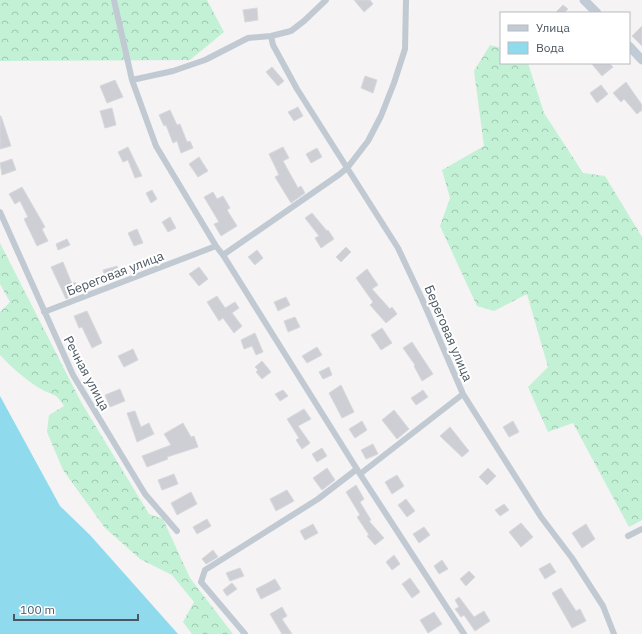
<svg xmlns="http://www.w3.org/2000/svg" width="642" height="634" font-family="'IBM Plex Sans',sans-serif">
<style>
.forest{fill:url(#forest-crowns)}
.water{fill:#90daee}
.building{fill:#cdcfd5;stroke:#d7d9de}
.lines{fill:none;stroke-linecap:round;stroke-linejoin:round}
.street{stroke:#c1cad2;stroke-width:6}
.secondary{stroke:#c1cbd6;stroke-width:9}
.labels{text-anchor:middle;stroke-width:4;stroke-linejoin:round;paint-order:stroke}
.street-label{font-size:13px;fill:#4a5661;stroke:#fff}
</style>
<defs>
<pattern id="forest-crowns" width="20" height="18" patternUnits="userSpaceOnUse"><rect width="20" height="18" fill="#c3f1d5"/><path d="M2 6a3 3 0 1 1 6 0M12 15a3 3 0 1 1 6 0" fill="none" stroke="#a0c6b0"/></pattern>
</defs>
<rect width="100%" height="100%" fill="#f5f3f3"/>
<path class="forest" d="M 0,0 L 207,0 L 224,32 L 190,60 L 0,61 Z
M 490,45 L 501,48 L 501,63 L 528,63 L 544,113 L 583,173 L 605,176 L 642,237 L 642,520 L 629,527 L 573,423 L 548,432 L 528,387 L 548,367 L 527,294 L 494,311 L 477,306 L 440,226 L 450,198 L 442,170 L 484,146 L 474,71 Z
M 0,243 L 81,402 L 149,514 L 163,519 L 190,578 L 233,634 L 192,634 L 183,622 L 194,602 L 172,575 L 140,559 L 105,528 L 63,470 L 47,432 L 49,415 L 64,406 C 55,391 52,396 39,388 C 25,379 12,368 0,355 L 0,312 L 10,302 L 0,284 Z"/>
<path class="water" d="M 0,396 L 60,506 L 90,535 L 178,634 L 0,634 Z"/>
<path class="building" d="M 354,0 L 370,0 L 373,4 L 364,12 Z
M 563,5 L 568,9 L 564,13 L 555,13 Z
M 257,8 L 258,20 L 245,22 L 243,10 Z
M 642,26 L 642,46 L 632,36 Z
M 591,63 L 609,63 L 613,67 L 602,76 Z
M 272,67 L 284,81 L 278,86 L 266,72 Z
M 365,76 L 377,80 L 373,93 L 361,88 Z
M 115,80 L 123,97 L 107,103 L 100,86 Z
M 626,82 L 642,105 L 642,110 L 637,114 L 624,99 L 621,102 L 613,93 Z
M 601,85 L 608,94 L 597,103 L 590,93 Z
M 298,107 L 303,116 L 294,121 L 288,112 Z
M 112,108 L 116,125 L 105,128 L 100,111 Z
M 170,110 L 177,125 L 180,124 L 187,142 L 190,141 L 193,148 L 181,153 L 177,141 L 173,143 L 166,125 L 164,126 L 159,115 Z
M 0,116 L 1,116 L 11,146 L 0,149 Z
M 128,147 L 142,176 L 135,178 L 128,160 L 123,162 L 118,152 Z
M 283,147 L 289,158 L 283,161 L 298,188 L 301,186 L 305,193 L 291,203 L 275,177 L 279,175 L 269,154 Z
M 317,148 L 322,157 L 311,163 L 306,154 Z
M 199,157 L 208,171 L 198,177 L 189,164 Z
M 12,159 L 16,170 L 2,175 L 0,163 Z
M 22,187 L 45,227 L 42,229 L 48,241 L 37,246 L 24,219 L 28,217 L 20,201 L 15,204 L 9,194 Z
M 152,190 L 157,199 L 151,203 L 146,193 Z
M 213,192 L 217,199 L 223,196 L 230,208 L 227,210 L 237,226 L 221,236 L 214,224 L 219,222 L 204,197 Z
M 312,213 L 327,231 L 328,230 L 334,239 L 321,248 L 315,238 L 319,236 L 305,218 Z
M 170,217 L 176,228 L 168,232 L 162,222 Z
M 137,229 L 143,243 L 134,246 L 128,233 Z
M 67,239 L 70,245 L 58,250 L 56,244 Z
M 346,247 L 351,252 L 341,262 L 336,257 Z
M 257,250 L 263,258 L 255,265 L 248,257 Z
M 63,262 L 72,284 L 75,282 L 80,292 L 66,299 L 51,267 Z
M 117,266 L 120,277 L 106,281 L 103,270 Z
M 199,267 L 208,279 L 199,286 L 189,274 Z
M 367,269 L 378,285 L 372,289 L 390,309 L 392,307 L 397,314 L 386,323 L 370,305 L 373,302 L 356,278 Z
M 217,296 L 225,308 L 235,302 L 239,308 L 232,313 L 242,326 L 234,333 L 223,318 L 219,321 L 207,302 Z
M 286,297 L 290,305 L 278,311 L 274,302 Z
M 87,311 L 102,343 L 92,348 L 82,327 L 79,328 L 74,316 Z
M 295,317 L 300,327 L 288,332 L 284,321 Z
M 382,328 L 392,343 L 381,350 L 371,335 Z
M 255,333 L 263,352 L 256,355 L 252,346 L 244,349 L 241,340 Z
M 412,342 L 433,374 L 422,381 L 414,366 L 415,365 L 403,348 Z
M 317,347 L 322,355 L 307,363 L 302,356 Z
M 133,349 L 138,360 L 124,367 L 118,356 Z
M 262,361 L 271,372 L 262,379 L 256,372 L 258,370 L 255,367 Z
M 329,367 L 332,375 L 323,379 L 319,372 Z
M 341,385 L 354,412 L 342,418 L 329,393 Z
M 120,389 L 125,401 L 110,407 L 105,395 Z
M 283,390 L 288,396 L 280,401 L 275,394 Z
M 423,390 L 428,397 L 416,405 L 411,398 Z
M 304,409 L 311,419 L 298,426 L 310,443 L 302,449 L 296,440 L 299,438 L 287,419 Z
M 394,410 L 409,429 L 397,439 L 382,420 Z
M 135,411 L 141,427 L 149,423 L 154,434 L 137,442 L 127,413 Z
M 362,421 L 367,430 L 355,438 L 349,429 Z
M 513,421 L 519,432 L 509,437 L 503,427 Z
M 183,423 L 191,437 L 194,436 L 198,447 L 167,457 L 168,459 L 147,467 L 142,456 L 171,445 L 164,434 Z
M 450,427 L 469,451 L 462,457 L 440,436 Z
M 373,444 L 378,454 L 366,459 L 361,450 Z
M 322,448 L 327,456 L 317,462 L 312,454 Z
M 327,468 L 335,480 L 322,490 L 313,478 Z
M 488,468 L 496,476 L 487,485 L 479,477 Z
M 174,474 L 178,484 L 162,490 L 158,480 Z
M 397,475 L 404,486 L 392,494 L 385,482 Z
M 356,485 L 364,499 L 360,502 L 371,520 L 369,521 L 384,538 L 375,545 L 367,536 L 369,535 L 357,517 L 360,515 L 346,492 Z
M 287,490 L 294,501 L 276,511 L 270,499 Z
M 191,492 L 197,504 L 177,515 L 171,503 Z
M 406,499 L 415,511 L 407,517 L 398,505 Z
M 504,504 L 509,510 L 500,516 L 495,510 Z
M 207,519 L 211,526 L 197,534 L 193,527 Z
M 521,523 L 533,537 L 521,547 L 509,532 Z
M 313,524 L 318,533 L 305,540 L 300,531 Z
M 586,524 L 595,539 L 582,548 L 572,533 Z
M 424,527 L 430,535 L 419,543 L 413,534 Z
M 213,550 L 218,557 L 206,564 L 202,559 Z
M 394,555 L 400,564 L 392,570 L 386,562 Z
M 442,560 L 448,569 L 439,574 L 434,566 Z
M 550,563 L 556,572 L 545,579 L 539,569 Z
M 240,568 L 244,576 L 230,581 L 226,573 Z
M 469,571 L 475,577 L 466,586 L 460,579 Z
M 410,578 L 420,592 L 412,598 L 402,584 Z
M 275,579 L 281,589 L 261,599 L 256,589 Z
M 232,583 L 237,589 L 227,596 L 223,590 Z
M 561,588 L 576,611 L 580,609 L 586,621 L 572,628 L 552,593 Z
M 459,597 L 474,617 L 484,611 L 490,621 L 475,631 L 464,615 L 461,617 L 455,609 L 459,607 L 455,600 Z
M 282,607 L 287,616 L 282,619 L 292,634 L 282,634 L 270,614 Z
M 434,612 L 442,624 L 428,633 L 420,620 Z"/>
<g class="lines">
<path class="street" d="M 114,0 L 132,80 L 156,146 L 216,246 L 223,255 L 360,474 L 464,634
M 271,36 L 273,45 L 297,89 L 398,248 L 422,299 L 463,394 L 541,517 L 572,558 L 603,606 L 614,634
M 132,80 L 173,71 L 205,60 L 248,38 L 271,36 L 291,31 L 304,21 L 326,0
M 0,212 L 73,375 L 145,494 L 177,531
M 223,255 L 340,174 L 348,167 L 368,141 L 381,116 L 394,83 L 405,49 L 406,0
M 44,312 L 216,246
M 360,474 L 463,394
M 628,536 L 642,529
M 245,634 L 201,582 L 205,570 L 318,499 L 357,469"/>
<path class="secondary" d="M 584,0 L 597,13
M 629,46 L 642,60"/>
</g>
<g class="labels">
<g class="street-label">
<text transform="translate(115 273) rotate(-21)" y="5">Береговая улица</text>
<text transform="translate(449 333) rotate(67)" y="5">Береговая улица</text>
<text transform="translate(87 373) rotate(62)" y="5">Речная улица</text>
</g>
</g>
<rect x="500" y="12" width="130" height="52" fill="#ffffff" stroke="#b7bbc0"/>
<rect x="508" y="25" width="20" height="6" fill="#c1cbd6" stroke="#b7bbc0"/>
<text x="536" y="32" font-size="12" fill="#4a5661">Улица</text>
<rect x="508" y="42" width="20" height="12" fill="#90daee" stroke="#b7bbc0"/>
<text x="536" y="52" font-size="12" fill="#4a5661">Вода</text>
<path d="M14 614v6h124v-6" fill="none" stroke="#4a5661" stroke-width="2"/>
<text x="20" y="614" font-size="12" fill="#4a5661" stroke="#ffffff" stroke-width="3" paint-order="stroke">100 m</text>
</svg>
